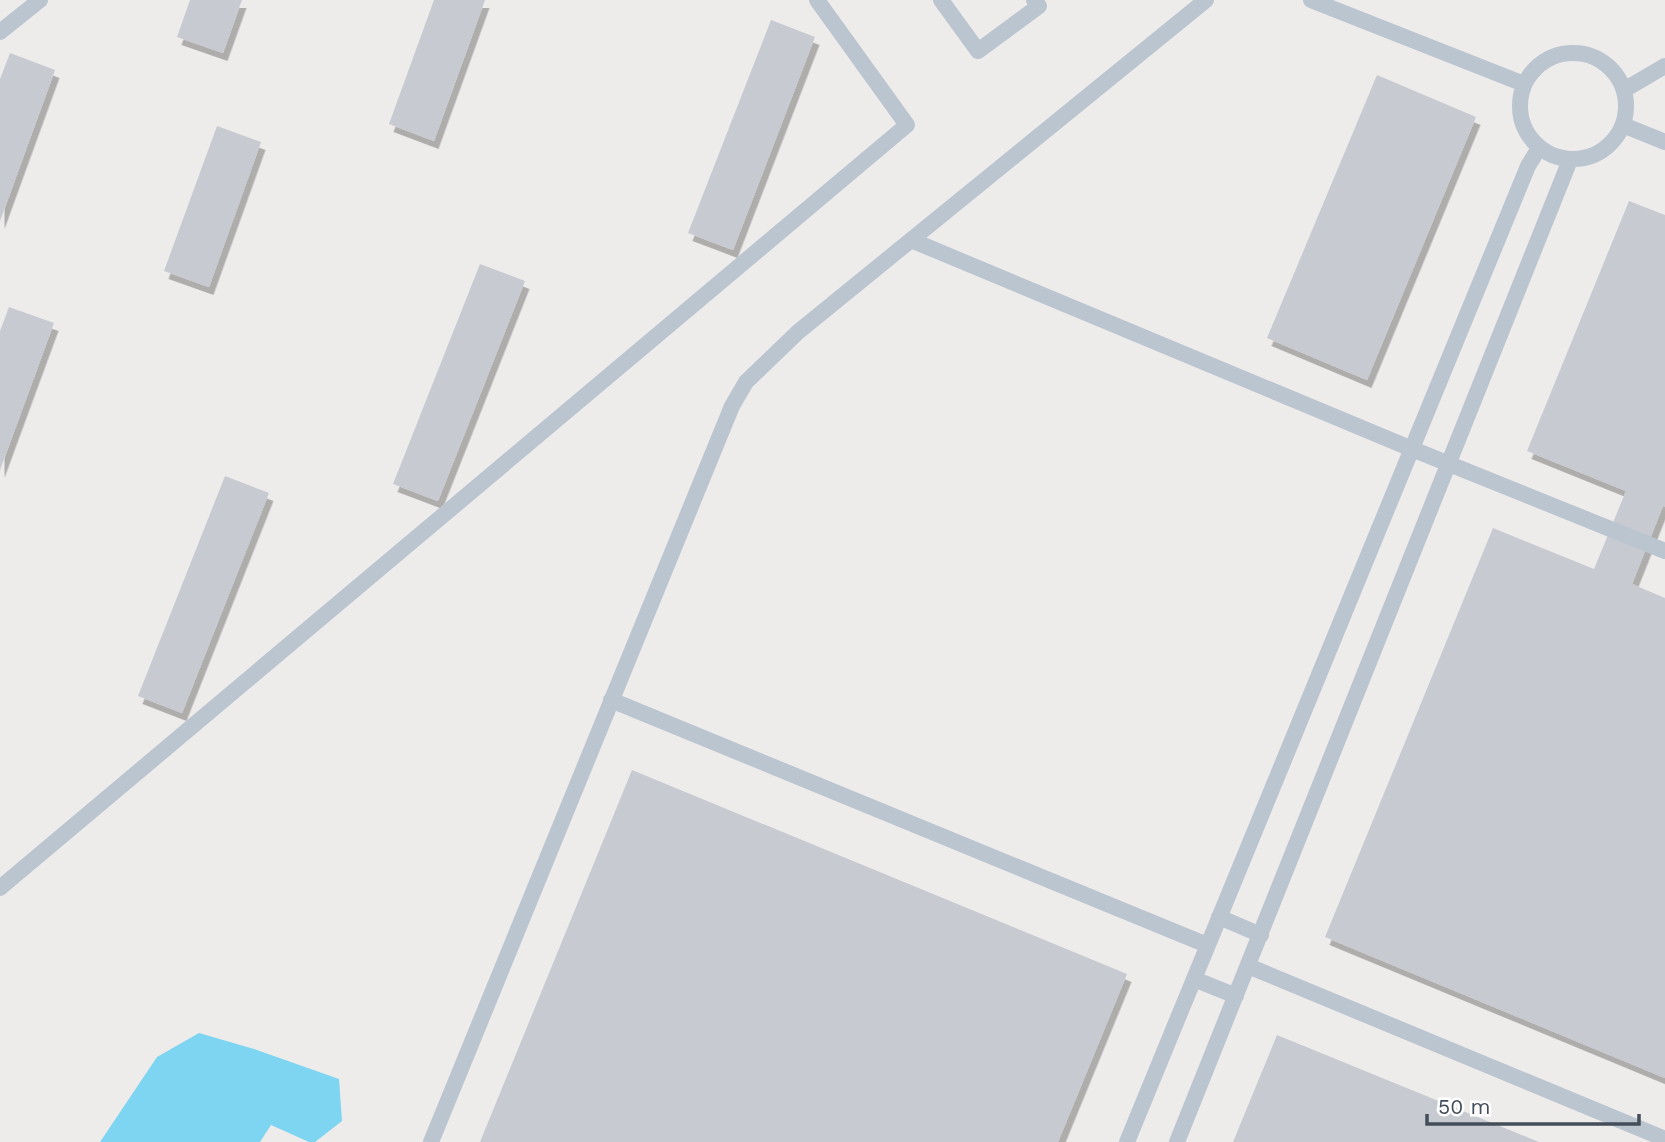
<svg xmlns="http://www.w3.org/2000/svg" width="1665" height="1142" font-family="'Work Sans',sans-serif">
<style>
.water{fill:#7ed5f1}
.building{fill:#c7cad1;filter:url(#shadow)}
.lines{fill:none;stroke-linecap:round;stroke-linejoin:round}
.service{stroke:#bbc5cf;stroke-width:16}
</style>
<defs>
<filter id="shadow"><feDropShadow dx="4.5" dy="8" stdDeviation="0" flood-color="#0004"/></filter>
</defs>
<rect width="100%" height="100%" fill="#eeebeb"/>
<path class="water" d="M 199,1033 L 254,1049 L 339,1079 L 342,1121 L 315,1142 L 309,1142 L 271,1125 L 260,1142 L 100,1142 L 157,1057 Z"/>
<path class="building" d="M 190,0 L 242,0 L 223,53 L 177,37 Z
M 434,0 L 485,0 L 434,141 L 389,124 Z
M 771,20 L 815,37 L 733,250 L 688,233 Z
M 10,53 L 55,70 L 0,221 L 0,79 Z
M 1377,75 L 1476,117 L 1367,380 L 1267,338 Z
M 217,126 L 261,142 L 209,287 L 164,271 Z
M 1629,201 L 1665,215 L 1665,507 L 1663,506 L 1632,584 L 1665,598 L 1665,1078 L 1325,937 L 1493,528 L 1594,569 L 1626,491 L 1527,451 Z
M 480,264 L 525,281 L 438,501 L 393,484 Z
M 9,307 L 54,323 L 0,470 L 0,331 Z
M 225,476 L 269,493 L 182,713 L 138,696 Z
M 632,770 L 1127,974 L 1058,1142 L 480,1142 Z
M 1277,1035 L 1539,1142 L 1233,1142 Z"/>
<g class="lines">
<path class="service" d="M 941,0 L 978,51 L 1039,6 L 1034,0
M 1311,0 L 1524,84
M 0,32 L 40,0
M1520 106a53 53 0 1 1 106 0a53 53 0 1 1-106 0Z
M 1624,90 L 1665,66
M 1623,125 L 1665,142
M 911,240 L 1412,449 L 1665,551
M 611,700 L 1207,945
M 0,888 L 907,125 L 817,0
M 1219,917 L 1261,935
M 1248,966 L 1665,1139
M 1194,979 L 1236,996
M 431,1142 L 732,406 L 746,382 L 798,332 L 1206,0
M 1127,1142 L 1528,166 L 1539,148
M 1177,1142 L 1570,160"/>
</g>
<path d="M1427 1114v10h212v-10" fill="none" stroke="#434e5a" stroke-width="3.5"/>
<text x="1438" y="1114" font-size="21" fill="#434e5a" stroke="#ffffff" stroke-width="5" paint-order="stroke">50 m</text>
</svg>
